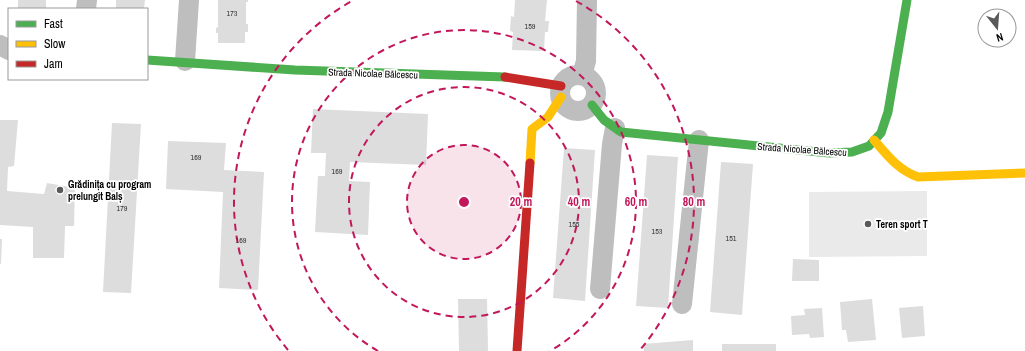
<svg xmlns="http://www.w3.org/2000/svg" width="1025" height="351" font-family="'Archivo Narrow',sans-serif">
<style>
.green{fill:#eaeaea}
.building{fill:#ddd}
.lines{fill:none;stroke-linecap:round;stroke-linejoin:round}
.street{stroke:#bebebe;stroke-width:20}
.fast{stroke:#4caf50;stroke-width:9}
.slow{stroke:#ffc107;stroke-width:9}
.jam{stroke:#c62828;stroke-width:9}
.ring{fill:none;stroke:#c2185b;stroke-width:2;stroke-dasharray:7 5}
.poi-dot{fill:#595959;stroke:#fff;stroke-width:1.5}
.labels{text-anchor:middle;stroke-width:3.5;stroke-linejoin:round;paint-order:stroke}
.number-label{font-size:8px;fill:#373737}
.street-label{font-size:10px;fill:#000;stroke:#fff}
.poi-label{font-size:10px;font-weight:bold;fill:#000;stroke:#fff;text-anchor:start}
.centre{fill:#c2185b;stroke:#fff;stroke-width:2}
.ring-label{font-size:12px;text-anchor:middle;font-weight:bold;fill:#c2185b;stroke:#fff;stroke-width:3.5;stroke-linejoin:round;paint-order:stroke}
</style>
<rect width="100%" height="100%" fill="#fff"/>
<path class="green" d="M 927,191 L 927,256 L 809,257 L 809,192 Z"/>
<path class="building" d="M 18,0 L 46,0 L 46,9 L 18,9 Z
M 116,0 L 145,0 L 144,9 L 116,9 Z
M 218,0 L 248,0 L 248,2 L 246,2 L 246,24 L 248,24 L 248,32 L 245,32 L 245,43 L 218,43 L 218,33 L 216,33 L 216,28 L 218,27 Z
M 515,0 L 547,0 L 545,21 L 549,21 L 548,32 L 545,32 L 544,51 L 512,50 L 513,32 L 510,31 L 511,16 L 514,17 Z
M 313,109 L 428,114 L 426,165 L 350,162 L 349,181 L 370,182 L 368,235 L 315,232 L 318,176 L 325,176 L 326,153 L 311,153 Z
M 0,120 L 18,120 L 14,166 L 8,167 L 7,191 L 44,194 L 47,183 L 75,188 L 74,226 L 65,226 L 64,258 L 33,258 L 33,227 L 0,225 Z
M 112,123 L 141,124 L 131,293 L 103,292 Z
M 168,141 L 226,143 L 224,170 L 264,172 L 258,290 L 219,288 L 223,192 L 166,189 Z
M 564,148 L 595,150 L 585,301 L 553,298 Z
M 647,155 L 678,157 L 668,308 L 636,306 Z
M 721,162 L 753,164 L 742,315 L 710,312 Z
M 0,239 L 2,239 L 1,264 L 0,264 Z
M 793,259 L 819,260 L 819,281 L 792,281 Z
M 458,299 L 487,299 L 488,351 L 459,351 Z
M 872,299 L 876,340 L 848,342 L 846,330 L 842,330 L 840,302 Z
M 923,306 L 925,336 L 902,338 L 899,308 Z
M 822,308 L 824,337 L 810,338 L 809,334 L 792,335 L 791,316 L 805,315 L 804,309 Z
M 693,340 L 693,351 L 644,351 L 643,344 Z
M 722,344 L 776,344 L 776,351 L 722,351 Z"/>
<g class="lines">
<path class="street" d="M 86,9 L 87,0
M 0,45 L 9,50
M 185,61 L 189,0
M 582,75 L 586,61 L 587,0
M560 93a18 18 0 1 1 36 0a18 18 0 1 1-36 0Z
M 600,289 L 612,144 L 615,128
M 682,304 L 699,140"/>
<path class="fast" d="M 147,60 L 295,70 L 505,77
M 592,105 L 604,120 L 621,132 L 829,153 L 852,152 L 869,146 L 881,133 L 888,112 L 907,0"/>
<path class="slow" d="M 874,140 C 887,155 898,170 918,177 L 1025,173
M 530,163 L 532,129 L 548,117 L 561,97"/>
<path class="jam" d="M 505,77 L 561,86
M 517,351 L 530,163"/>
</g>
<circle cx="464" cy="202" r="57" fill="#c2185b" fill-opacity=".12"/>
<g class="ring">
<circle cx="464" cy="202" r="57"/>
<circle cx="464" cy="202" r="115"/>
<path d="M378 351A172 172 0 1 1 550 351"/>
<path d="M288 350A230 230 0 0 1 352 1M576 1A230 230 0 0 1 640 350"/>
</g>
<g class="poi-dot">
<circle cx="60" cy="190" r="4"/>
<circle cx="868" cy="224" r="4"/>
</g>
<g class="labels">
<g class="number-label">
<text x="232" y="16">173</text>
<text x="530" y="29">159</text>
<text x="196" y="160">169</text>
<text x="337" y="174">169</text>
<text x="122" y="211">179</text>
<text x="574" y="227">155</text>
<text x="657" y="234">153</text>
<text x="731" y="241">151</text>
<text x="241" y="243">169</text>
</g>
<g class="street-label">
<text transform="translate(373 73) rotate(2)" y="4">Strada Nicolae Bălcescu</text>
<text transform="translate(802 149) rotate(4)" y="4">Strada Nicolae Bălcescu</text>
</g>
<g class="poi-label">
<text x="68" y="188">Grădinița cu program<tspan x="68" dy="12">prelungit Balș</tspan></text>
<text x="876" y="228">Teren sport T</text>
</g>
</g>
<circle cx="464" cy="202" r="6" class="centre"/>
<g class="ring-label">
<text x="521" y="206">20 m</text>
<text x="579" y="206">40 m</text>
<text x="636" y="206">60 m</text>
<text x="694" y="206">80 m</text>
</g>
<rect x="8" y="8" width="140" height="72" fill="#ffffff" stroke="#999999"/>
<rect x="16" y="21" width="20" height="6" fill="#4caf50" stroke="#999999"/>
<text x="44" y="28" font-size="12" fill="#000000">Fast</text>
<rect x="16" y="41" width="20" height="6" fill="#ffc107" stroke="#999999"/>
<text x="44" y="48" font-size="12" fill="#000000">Slow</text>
<rect x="16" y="61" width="20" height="6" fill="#c62828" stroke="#999999"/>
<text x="44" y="68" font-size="12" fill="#000000">Jam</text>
<g transform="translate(997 28) rotate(163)"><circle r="19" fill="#ffffff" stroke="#999999"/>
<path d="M0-3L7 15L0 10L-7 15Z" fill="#595959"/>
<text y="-6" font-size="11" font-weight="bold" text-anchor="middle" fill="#000000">N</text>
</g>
</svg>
